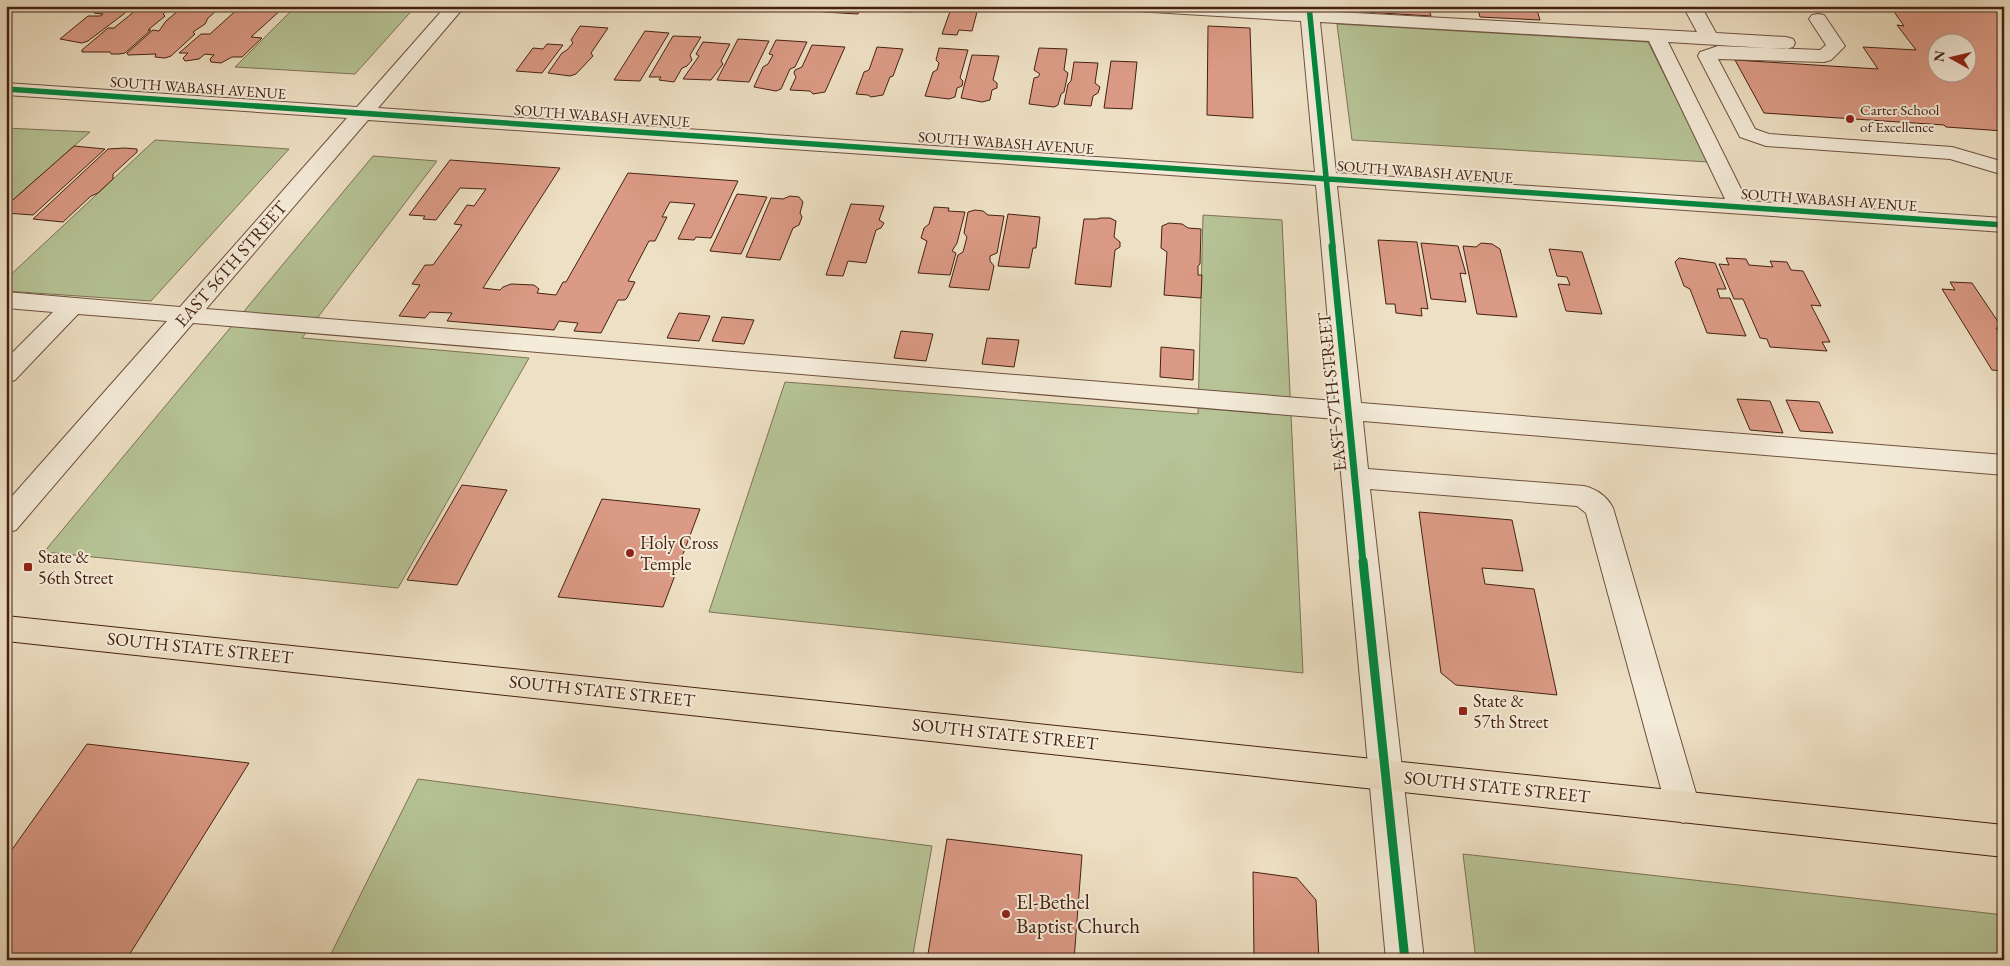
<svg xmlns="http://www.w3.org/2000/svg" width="2010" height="966" font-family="'EB Garamond',serif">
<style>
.green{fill:#b6c396;stroke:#7e7254}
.building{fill:#db9a85;stroke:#452112;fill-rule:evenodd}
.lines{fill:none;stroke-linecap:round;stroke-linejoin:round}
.minor-casing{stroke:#6f513e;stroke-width:2}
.major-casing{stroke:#452112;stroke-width:2}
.minor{fill:#f4ebd9;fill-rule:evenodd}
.major{fill:#eee0c4;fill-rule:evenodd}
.cycleway-far2-casing{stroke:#f4ebd9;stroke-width:8}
.cycleway-far1-casing{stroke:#f4ebd9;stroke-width:10}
.cycleway-casing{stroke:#f4ebd9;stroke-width:12}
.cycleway-far2{stroke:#00873e;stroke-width:5.5}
.cycleway-far1{stroke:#00873e;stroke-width:7}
.cycleway{stroke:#00873e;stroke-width:9}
.poi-dot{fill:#8f2418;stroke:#f4ebd9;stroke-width:2}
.labels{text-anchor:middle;stroke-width:4;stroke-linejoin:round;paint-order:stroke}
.far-street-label{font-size:15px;fill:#452112;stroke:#f4ebd9}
.far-poi-label{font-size:15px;fill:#452112;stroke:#f4ebd9;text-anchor:start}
.street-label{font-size:18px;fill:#452112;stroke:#f4ebd9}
.poi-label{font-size:18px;fill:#452112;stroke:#f4ebd9;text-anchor:start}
.near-poi-label{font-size:21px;fill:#452112;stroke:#f4ebd9;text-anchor:start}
</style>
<rect width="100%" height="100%" fill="#eee0c4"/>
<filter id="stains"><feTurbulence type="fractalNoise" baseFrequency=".004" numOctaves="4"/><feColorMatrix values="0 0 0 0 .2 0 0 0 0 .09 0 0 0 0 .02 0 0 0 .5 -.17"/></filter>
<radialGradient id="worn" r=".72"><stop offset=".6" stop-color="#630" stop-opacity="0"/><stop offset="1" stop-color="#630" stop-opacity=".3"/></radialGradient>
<path class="green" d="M 296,6 L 416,6 L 355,74 L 235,67 Z
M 1337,24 L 1648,42 L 1708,162 L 1352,140 Z
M 6,128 L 90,132 L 6,206 Z
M 155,140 L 289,149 L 151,301 L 6,291 L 6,279 Z
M 373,156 L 437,161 L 302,338 L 529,358 L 398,588 L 44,552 Z
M 1203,215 L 1282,220 L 1303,673 L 709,612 L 785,382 L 1198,414 Z
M 418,779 L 932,846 L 912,960 L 328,960 Z
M 1463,854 L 2004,915 L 2004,960 L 1476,960 Z"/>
<path class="building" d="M 103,6 L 131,6 L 125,11 L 125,13 L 88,41 L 82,43 L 60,39 L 88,16 L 100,16 L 103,14 L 94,13 Z
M 141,6 L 172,6 L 163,14 L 165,16 L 148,30 L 151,30 L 125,53 L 119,54 L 111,54 L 110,52 L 82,52 L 82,50 L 108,28 L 114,28 Z
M 184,6 L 222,6 L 208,18 L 205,24 L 193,32 L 195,34 L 171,56 L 165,58 L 155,57 L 156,54 L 128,55 L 127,53 L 153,30 L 159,31 L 166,21 Z
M 241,6 L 283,8 L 251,37 L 262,38 L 242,57 L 232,57 L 221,63 L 211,62 L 210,59 L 214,55 L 205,54 L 199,59 L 185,61 L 183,58 L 188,53 L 179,53 L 201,34 L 210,34 Z
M 825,6 L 861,6 L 858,14 L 823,12 Z
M 890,6 L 915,6 L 913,12 L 888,11 Z
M 952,6 L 969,6 L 968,11 L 977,12 L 972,31 L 959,30 L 957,35 L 942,34 Z
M 1348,6 L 1428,6 L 1431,16 L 1348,11 Z
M 1477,6 L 1536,7 L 1540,20 L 1480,17 Z
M 1890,6 L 2004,6 L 2004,131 L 1946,127 L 1944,125 L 1764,113 L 1735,60 L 1878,69 L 1863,47 L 1916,50 L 1897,25 L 1904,26 ZM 1938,42 L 1968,42 L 1968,72 L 1938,72 Z
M 580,26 L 608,28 L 591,53 L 593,56 L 576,74 L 570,76 L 548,73 L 562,53 L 567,50 L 573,43 L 571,40 Z
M 1208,26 L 1250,28 L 1253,118 L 1207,115 Z
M 645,31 L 669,33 L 640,81 L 614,80 Z
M 673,36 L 701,37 L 690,55 L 692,60 L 687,66 L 682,68 L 674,82 L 659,80 L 661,77 L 649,77 Z
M 738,39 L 769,41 L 749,82 L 717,80 Z
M 776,40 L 807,42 L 795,67 L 790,69 L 781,89 L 776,91 L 754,87 L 763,67 L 768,64 L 773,55 L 769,54 Z
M 703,42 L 730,44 L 721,61 L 723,64 L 711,80 L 683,79 L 699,56 L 696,54 Z
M 547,44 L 563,45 L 542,73 L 516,71 L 533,48 L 543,49 Z
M 812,45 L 845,47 L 825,92 L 813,94 L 810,91 L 790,90 L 796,77 L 794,73 L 795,70 L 802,67 Z
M 877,47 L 903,49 L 893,76 L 890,77 L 883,95 L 871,97 L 868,95 L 856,94 L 864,72 L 869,70 Z
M 939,48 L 968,50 L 960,78 L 963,81 L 962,86 L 957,88 L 955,97 L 949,99 L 925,96 L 933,72 L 937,70 L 939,63 L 936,60 Z
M 1039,48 L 1067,49 L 1064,70 L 1068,73 L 1064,92 L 1061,94 L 1058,105 L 1054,107 L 1029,104 L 1034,78 L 1038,77 L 1040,74 L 1034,70 Z
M 972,55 L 999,56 L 993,80 L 997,83 L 997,88 L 992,90 L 990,100 L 982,102 L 961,98 Z
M 1111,61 L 1137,62 L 1132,109 L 1104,108 Z
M 1074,62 L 1098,63 L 1095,83 L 1100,87 L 1098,93 L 1093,96 L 1091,106 L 1064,104 L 1068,84 L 1071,81 Z
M 74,146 L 105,149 L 33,215 L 6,213 L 6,206 Z
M 125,148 L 137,149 L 137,152 L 113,174 L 113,179 L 98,193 L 91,196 L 63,222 L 33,219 L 108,149 Z
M 450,160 L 560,168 L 483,288 L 500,290 L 503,287 L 511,284 L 534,285 L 539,289 L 537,293 L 556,295 L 563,282 L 566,282 L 628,173 L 738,181 L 711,238 L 696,237 L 694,240 L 678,239 L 695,204 L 670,202 L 662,217 L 667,217 L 655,241 L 649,241 L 628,281 L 635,282 L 627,298 L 625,300 L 618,300 L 601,333 L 574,331 L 578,323 L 559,321 L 554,330 L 447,321 L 452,313 L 430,312 L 425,318 L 399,316 L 420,285 L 412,284 L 425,265 L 433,265 L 462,225 L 454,224 L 467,205 L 474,206 L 486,189 L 460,188 L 436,220 L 423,219 L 425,216 L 409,215 Z
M 737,194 L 767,197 L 741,254 L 710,251 Z
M 790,196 L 799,197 L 803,202 L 800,213 L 802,217 L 799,225 L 793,228 L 780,260 L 746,257 L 771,198 L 783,199 Z
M 851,204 L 884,206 L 879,220 L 884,223 L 881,228 L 876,230 L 866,263 L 848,261 L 843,276 L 826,275 Z
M 934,207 L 949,208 L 948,211 L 965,212 L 957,243 L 952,251 L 956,253 L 950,275 L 918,273 L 927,241 L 921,238 L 924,228 L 929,224 Z
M 975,210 L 983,211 L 988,215 L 1004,216 L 997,253 L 990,256 L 990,261 L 994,266 L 989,290 L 949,287 L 958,255 L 963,252 L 967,237 L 964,233 L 968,212 Z
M 1008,214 L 1040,217 L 1036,248 L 1033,248 L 1029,268 L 998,266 Z
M 1101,218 L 1110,218 L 1116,221 L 1114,237 L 1120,242 L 1120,247 L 1115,250 L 1111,287 L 1075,284 L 1084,219 L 1097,219 Z
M 1169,223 L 1182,224 L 1188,228 L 1201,229 L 1200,264 L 1198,266 L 1198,275 L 1202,275 L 1201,298 L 1164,295 L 1167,252 L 1161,248 L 1162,226 Z
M 1378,240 L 1417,242 L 1428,309 L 1421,308 L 1422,316 L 1396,313 L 1395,304 L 1386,304 Z
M 1421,243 L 1458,246 L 1466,274 L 1460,273 L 1466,302 L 1431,299 Z
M 1481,243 L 1492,244 L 1500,249 L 1517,317 L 1477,314 L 1463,246 L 1476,247 Z
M 1549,249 L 1582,252 L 1602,314 L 1566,311 L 1558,284 L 1570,285 L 1567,277 L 1557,276 Z
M 1679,258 L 1715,263 L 1726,289 L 1717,289 L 1720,298 L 1730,298 L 1746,336 L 1707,333 L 1690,289 L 1684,286 L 1675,262 Z
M 1726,258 L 1746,259 L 1749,265 L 1773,267 L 1770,261 L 1787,262 L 1791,270 L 1803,271 L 1821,306 L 1811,305 L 1830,342 L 1822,342 L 1827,351 L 1770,347 L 1767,339 L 1760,338 L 1743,299 L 1734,299 L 1719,264 L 1729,265 Z
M 1950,282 L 1972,283 L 2003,329 L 1996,328 L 2004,340 L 2004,371 L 1992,370 L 1942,289 L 1955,290 Z
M 679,313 L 710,316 L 699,341 L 667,338 Z
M 722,317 L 754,320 L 744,344 L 712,341 Z
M 901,331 L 933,334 L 926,361 L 894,358 Z
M 987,338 L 1019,340 L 1014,367 L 982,364 Z
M 1161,347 L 1194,350 L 1193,380 L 1160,377 Z
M 1737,399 L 1770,401 L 1783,433 L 1750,430 Z
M 1786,400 L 1819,402 L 1833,433 L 1800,431 Z
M 462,485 L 507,490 L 457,585 L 407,580 Z
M 602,499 L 700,509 L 663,607 L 558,597 Z
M 1419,512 L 1512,520 L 1523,571 L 1482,568 L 1485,584 L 1534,589 L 1557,695 L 1456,685 L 1441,673 Z
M 87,744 L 249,763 L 126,960 L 6,960 L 6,858 Z
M 947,839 L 1082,855 L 1074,960 L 927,960 Z
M 1253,872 L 1297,878 L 1316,900 L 1319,960 L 1254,960 Z"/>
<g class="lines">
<defs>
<path id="minor" d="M 446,6 L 465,6 L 378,108 L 1315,172 L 1301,21 L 1135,11 L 1129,10 L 1126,6 L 1234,6 L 1300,10 L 1300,6 L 1318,6 L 1318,11 L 1697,32 L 1684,8 L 1685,6 L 1701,6 L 1716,33 L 1786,37 L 1793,39 L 1795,43 L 1793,47 L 1786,49 L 1668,42 L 1747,201 L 2004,218 L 2004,232 L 1337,186 L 1361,403 L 2004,455 L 2004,475 L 1363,421 L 1368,469 L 1584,486 C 1596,489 1607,496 1613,508 L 1700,807 L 1695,818 L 1683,823 L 1671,818 L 1666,807 L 1586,513 L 1577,506 L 1370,489 L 1424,960 L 1386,960 L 1336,419 L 193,323 L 16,530 L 6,533 L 6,503 L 167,321 L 78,314 L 15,380 L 6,383 L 6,359 L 53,312 L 6,308 L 6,292 L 180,307 L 347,118 L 6,95 L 6,83 L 357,107 ZM 1320,22 L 1649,41 L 1725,199 L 1336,173 ZM 368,120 L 1316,185 L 1335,401 L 206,309 Z
M 1818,14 L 1824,15 L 1845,46 L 1831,60 L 1824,62 L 1718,59 L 1755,129 L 1769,134 L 1952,147 L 2004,162 L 2004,175 L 1950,159 L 1766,146 L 1740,137 L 1698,56 L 1700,52 L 1718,46 L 1820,50 L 1826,45 L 1809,19 L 1812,15 Z"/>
<path id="major" d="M 6,616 L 2004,825 L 2004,857 L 6,641 Z"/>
</defs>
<use href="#minor" class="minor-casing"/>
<use href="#major" class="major-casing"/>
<use href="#minor" class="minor"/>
<use href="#major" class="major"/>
<defs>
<path id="cycleway-far2" d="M 1309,6 L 1333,247
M 6,89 L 2004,225"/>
<path id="cycleway-far1" d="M 1332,246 L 1363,562"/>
<path id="cycleway" d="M 1363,561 L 1405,960"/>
</defs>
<use href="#cycleway-far2" class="cycleway-far2-casing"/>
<use href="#cycleway-far1" class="cycleway-far1-casing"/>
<use href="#cycleway" class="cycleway-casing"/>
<use href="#cycleway-far2" class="cycleway-far2"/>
<use href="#cycleway-far1" class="cycleway-far1"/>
<use href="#cycleway" class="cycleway"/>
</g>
<g class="poi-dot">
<circle cx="1850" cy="119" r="5"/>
<circle cx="630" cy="553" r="5"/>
<rect x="23" y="562" width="10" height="10" rx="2.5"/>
<rect x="1458" y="706" width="10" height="10" rx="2.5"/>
<circle cx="1006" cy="914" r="5"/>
</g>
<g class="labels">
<g class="far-street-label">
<text transform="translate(198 88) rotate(4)" y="5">SOUTH WABASH AVENUE</text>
<text transform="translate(602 116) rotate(4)" y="5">SOUTH WABASH AVENUE</text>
<text transform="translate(1006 143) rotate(4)" y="5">SOUTH WABASH AVENUE</text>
<text transform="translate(1425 172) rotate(4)" y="5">SOUTH WABASH AVENUE</text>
<text transform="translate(1829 200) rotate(4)" y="5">SOUTH WABASH AVENUE</text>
</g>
<g class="far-poi-label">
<text x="1860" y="115">Carter School<tspan x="1860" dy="17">of Excellence</tspan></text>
</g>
<g class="street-label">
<text transform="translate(231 264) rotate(-49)" y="6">EAST 56TH STREET</text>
<text transform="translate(1332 392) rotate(-96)" y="6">EAST 57TH STREET</text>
<text transform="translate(200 648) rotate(6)" y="6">SOUTH STATE STREET</text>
<text transform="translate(602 691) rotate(6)" y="6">SOUTH STATE STREET</text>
<text transform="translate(1005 734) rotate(6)" y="6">SOUTH STATE STREET</text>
<text transform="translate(1497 787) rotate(6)" y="6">SOUTH STATE STREET</text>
</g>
<g class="poi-label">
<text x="640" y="549">Holy Cross<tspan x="640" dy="21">Temple</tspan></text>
<text x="38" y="563">State &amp;<tspan x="38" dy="21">56th Street</tspan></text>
<text x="1473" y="707">State &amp;<tspan x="1473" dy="21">57th Street</tspan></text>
</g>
<g class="near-poi-label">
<text x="1016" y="909">El-Bethel<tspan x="1016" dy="24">Baptist Church</tspan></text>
</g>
</g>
<rect width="2010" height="966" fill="none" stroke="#eee0c4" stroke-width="25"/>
<rect x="8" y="8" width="1995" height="951" fill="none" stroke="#452112" stroke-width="2.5"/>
<rect x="12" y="12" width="1985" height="941" fill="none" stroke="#452112"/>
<g transform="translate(1952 58) rotate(278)"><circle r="24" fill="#f4ebd9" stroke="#ae9a89"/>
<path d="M0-4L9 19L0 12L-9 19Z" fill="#8f2418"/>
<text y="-8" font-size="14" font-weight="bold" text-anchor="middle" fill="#452112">N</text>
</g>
<rect width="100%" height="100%" filter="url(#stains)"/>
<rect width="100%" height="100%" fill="url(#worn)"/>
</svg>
